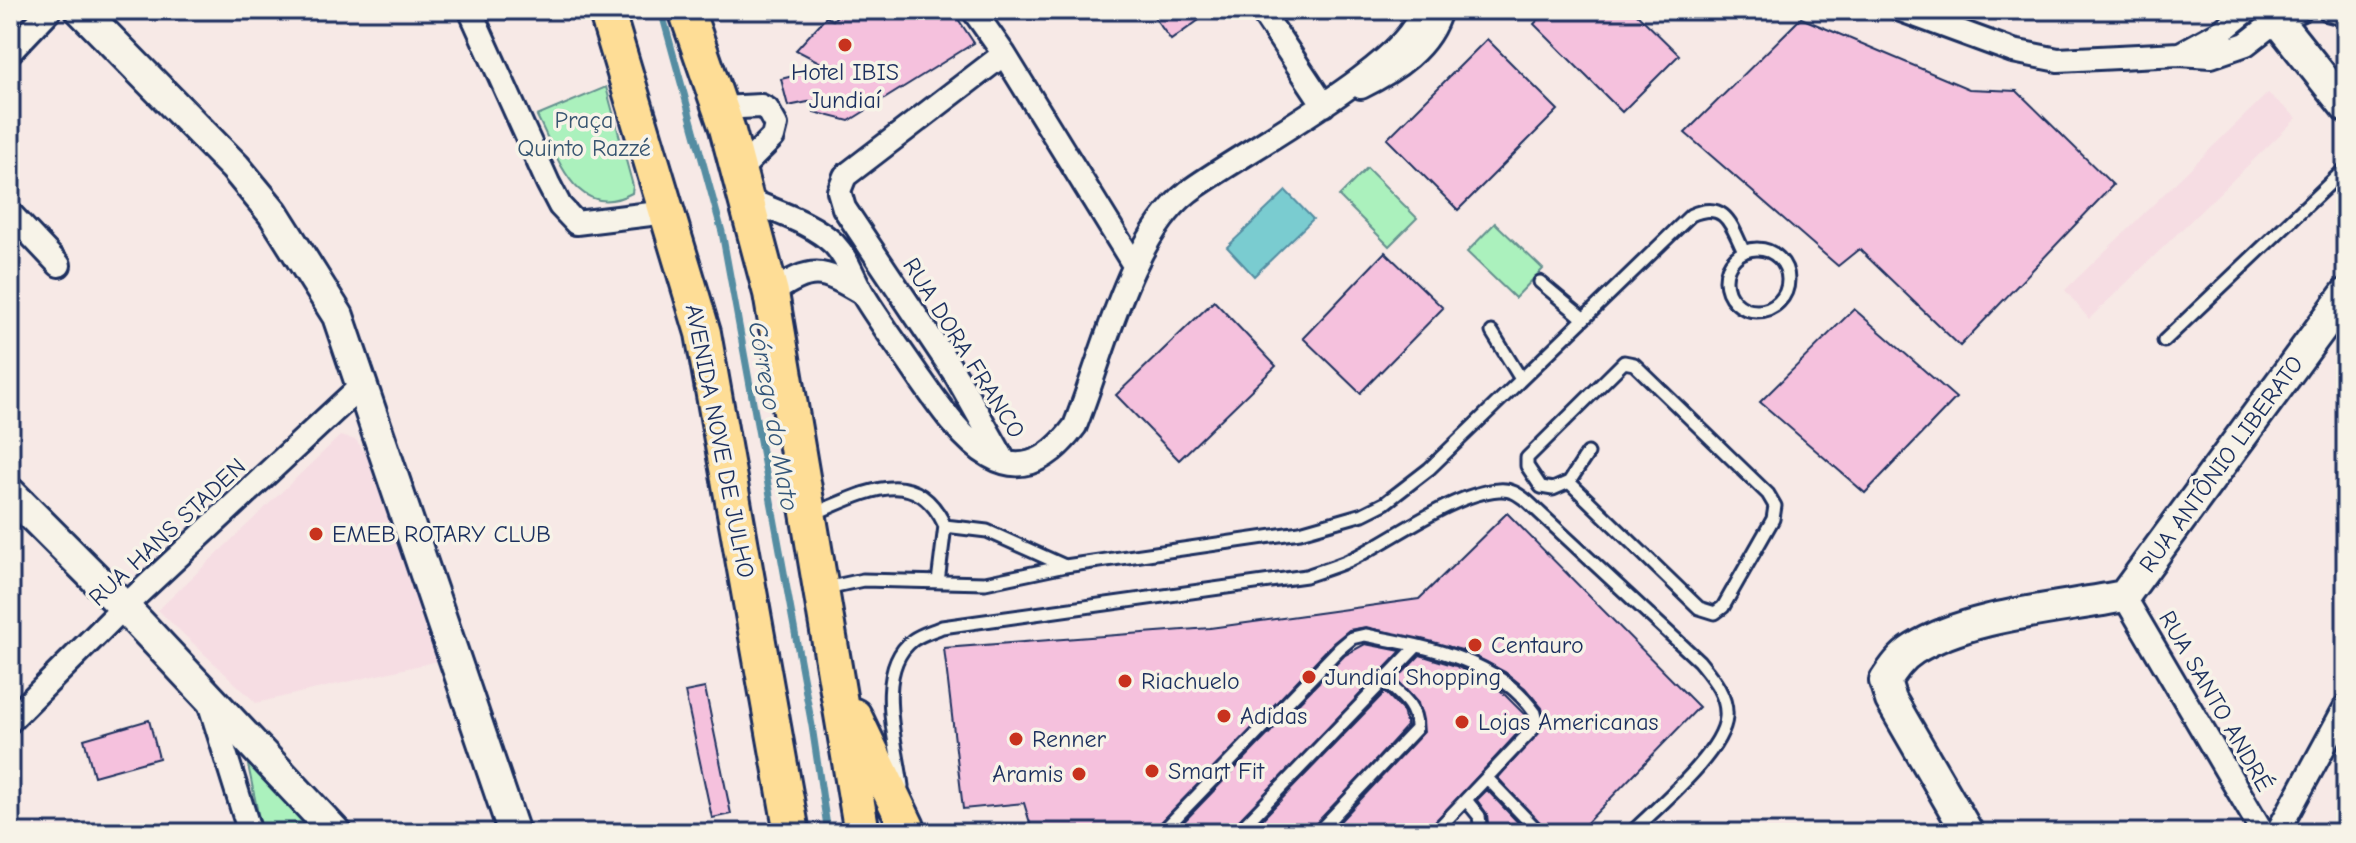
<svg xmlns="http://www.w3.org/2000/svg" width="2356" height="843" font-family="'Comic Neue',sans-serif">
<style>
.built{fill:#f6dde3}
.green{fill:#abf1bd;stroke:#63908e;stroke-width:2}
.water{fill:#7accd0;stroke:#548da2;stroke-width:2}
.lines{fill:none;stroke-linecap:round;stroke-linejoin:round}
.stream{stroke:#548da2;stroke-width:7}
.building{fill:#f5c1dd;stroke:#1b2f5e;stroke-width:2}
.lane-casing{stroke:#1b2f5e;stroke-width:17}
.street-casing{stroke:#1b2f5e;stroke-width:28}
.secondary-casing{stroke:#1b2f5e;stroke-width:36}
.primary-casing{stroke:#1b2f5e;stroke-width:40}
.lane{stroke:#f7f3e8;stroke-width:11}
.street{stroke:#f7f3e8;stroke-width:22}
.secondary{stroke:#f7f3e8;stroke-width:30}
.primary{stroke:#fedd96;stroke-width:34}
.poi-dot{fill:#c8321e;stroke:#f7f3e8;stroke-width:3}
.labels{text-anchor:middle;stroke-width:7;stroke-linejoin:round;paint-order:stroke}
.poi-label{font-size:24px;fill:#1b2f5e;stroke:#f7f3e8;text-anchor:start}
.park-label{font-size:24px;fill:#385671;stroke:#f7f3e8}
.street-label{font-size:24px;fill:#1b2f5e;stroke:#f7f3e8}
.water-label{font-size:26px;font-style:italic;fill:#33567a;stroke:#f7f3e8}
</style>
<rect width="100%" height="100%" fill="#f7e9e6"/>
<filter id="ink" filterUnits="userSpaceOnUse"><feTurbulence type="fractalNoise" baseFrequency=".0125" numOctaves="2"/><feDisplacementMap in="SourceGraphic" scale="16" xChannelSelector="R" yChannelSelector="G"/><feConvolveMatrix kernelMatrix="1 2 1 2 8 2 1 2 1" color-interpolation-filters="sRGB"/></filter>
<g filter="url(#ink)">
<path class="built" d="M 2268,93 L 2297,118 L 2089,319 L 2065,290 Z
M 340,436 L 356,440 L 369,458 L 438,661 L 256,703 L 158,610 Z"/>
<path class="green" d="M 606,87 L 633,186 L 632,193 C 575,223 558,156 537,116 Z
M 1367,168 L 1417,218 L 1389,246 L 1339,196 Z
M 1495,223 L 1543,269 L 1515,298 L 1467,252 Z
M 247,760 L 326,832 L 262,833 Z"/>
<path class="water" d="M 1286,191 L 1313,219 L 1254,276 L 1227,247 Z"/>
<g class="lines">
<path class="stream" d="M 661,10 L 722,232 L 812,726 L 828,833"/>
</g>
<path class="building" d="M 843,10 L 952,10 L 974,43 L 849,121 L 814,112 L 813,101 L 788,106 L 781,79 L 829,67 L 796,50 L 826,17 L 833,20 Z
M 1149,10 L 1213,10 L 1171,40 Z
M 1548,10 L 1633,10 L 1679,55 L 1622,112 L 1534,24 Z
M 1801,18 L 1969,89 L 2017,91 L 2113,185 L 1960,346 L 1859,249 L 1838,266 L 1685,133 Z
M 1487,39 L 1558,110 L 1458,210 L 1387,139 Z
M 1385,252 L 1443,308 L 1360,393 L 1303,338 Z
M 1214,301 L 1276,366 L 1179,460 L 1116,395 Z
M 1854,309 L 1956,398 L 1865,493 L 1760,402 Z
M 1507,513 L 1699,707 L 1577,833 L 1548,833 L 1498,778 L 1545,725 L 1542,708 L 1525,688 L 1505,672 L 1462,650 L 1366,627 L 1349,630 L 1333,643 L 1153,833 L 1033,833 L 1024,803 L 963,809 L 944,648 L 1210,628 L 1419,599 Z
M 1365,644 L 1401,651 L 1229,833 L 1173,833 L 1345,655 Z
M 1420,655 L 1456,666 L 1496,686 L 1527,717 L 1526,724 L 1426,833 L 1329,833 L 1424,732 L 1418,703 L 1396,680 Z
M 705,688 L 731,814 L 712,818 L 685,692 Z
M 1385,692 L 1403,711 L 1407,726 L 1309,833 L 1249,833 Z
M 149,720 L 159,758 L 94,776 L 84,739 Z
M 1487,790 L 1528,833 L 1489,833 L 1487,814 L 1477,800 Z"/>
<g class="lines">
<defs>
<path id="lane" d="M1726 280a31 31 0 1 1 62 0a31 31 0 1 1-62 0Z
M 1540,282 L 1583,318
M 1492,332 L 1521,379
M 2164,341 L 2346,168
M 1624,362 L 1634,364 L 1768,494 L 1775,506 L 1773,519 L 1723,607 L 1715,613 L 1699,608 L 1569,482 L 1553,489 L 1541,487 L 1527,466 L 1527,458 Z
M 1569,482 L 1588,453
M 813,514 C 863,494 915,461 945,526 L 987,531 L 1065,566
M 938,582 L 945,526
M 826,588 L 863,580 L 985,583 L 1065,566 L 1300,532 L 1363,514 L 1385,503 L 1429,469 L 1691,215 C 1726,200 1731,225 1744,252
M 1487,778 L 1540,833
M 902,786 C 897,744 873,670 913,640 C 921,634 933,631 942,627 L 1306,576 C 1320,571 1334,567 1348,561 C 1391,541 1452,493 1499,490 C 1511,489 1518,494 1527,501 L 1699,661 C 1711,676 1728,695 1726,717 C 1724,752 1656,808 1631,833
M 1466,800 L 1479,816 L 1481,833
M 1161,833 L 1339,649 L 1352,638 L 1365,635 C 1426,647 1497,658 1535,713 L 1537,721 L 1533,729 L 1434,833
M 1237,833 L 1417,646
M 1317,833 L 1416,729 C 1417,705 1400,695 1384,680"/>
<path id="street" d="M 470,10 L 548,183 L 560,206 L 576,223 L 667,212
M 973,10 L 1004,54 L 1134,265
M 1261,10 L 1324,105
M 1901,10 L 2013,51 L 2058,60 L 2179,54 L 2211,56 L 2246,44 L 2277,20 L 2300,10
M 2330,10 L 2346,14
M 10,52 L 50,10
M 1004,54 L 845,176 L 839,191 L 844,208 L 957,377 L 1005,462
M 2180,54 L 2222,31 L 2248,10
M 1361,87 C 1394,71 1430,48 1440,10
M 720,108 L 761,106 L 767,109 L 776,125 L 773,137 L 739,171
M 747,199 C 775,212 812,222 834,244 C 849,260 853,278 864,296 C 881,324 901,350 919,377 C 959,434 1011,512 1075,426 C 1103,356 1130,237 1188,192 C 1233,157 1415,63 1420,10
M 10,213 L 59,265
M 771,293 C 813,266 820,268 862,293
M 2124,596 L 2263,833
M 209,702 L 250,833
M 10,721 L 124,607 L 362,385
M 2277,833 L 2346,706"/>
<path id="secondary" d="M 81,10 L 235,167 L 273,213 L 338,316 L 514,833
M 2269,10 L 2346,107
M 10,493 L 124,607 L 336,833
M 1968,833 L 1891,700 L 1885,681 C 1893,669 1901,657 1914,649 C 1971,614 2059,609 2124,596 L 2346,294"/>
<path id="primary" d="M 606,10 L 703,333 L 792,833
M 686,10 L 727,128 L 771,293 L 862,833
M 854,716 L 907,827"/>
</defs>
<use href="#lane" class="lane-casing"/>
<use href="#street" class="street-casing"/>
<use href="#secondary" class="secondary-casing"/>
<use href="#primary" class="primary-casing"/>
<use href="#lane" class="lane"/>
<use href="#street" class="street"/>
<use href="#secondary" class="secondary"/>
<use href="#primary" class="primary"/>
</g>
</g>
<g class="poi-dot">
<circle cx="845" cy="45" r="8"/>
<circle cx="316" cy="534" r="8"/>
<circle cx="1475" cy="645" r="8"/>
<circle cx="1309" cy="677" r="8"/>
<circle cx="1125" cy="681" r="8"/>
<circle cx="1224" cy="716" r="8"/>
<circle cx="1462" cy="722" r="8"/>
<circle cx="1016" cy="739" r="8"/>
<circle cx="1152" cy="771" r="8"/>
<circle cx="1079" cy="774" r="8"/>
</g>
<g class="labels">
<g class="poi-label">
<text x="845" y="80" text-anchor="middle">Hotel IBIS<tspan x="845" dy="28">Jundiaí</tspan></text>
<text x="332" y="542">EMEB ROTARY CLUB</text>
<text x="1491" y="653">Centauro</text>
<text x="1325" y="685">Jundiaí Shopping</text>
<text x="1141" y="689">Riachuelo</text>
<text x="1240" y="724">Adidas</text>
<text x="1478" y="730">Lojas Americanas</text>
<text x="1032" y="747">Renner</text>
<text x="1168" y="779">Smart Fit</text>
<text x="1063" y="782" text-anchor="end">Aramis</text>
</g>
<g class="park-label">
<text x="584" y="128">Praça<tspan x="584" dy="28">Quinto Razzé</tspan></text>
</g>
<g class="street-label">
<text transform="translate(964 348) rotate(58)" y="8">RUA DORA FRANCO</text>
<text transform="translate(720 441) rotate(79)" y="8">AVENIDA NOVE DE JULHO</text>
<text transform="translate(2221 464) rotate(-54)" y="8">RUA ANTÔNIO LIBERATO</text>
<text transform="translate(167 532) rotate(-43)" y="8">RUA HANS STADEN</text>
<text transform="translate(2216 701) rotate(60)" y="8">RUA SANTO ANDRÉ</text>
</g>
<g class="water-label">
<text transform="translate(774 416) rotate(80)" y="9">Córrego do Mato</text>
</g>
</g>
<rect width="2356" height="843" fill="none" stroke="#f7f3e8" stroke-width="40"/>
<rect x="20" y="20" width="2316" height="803" fill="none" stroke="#1b2f5e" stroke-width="3" filter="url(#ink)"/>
</svg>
